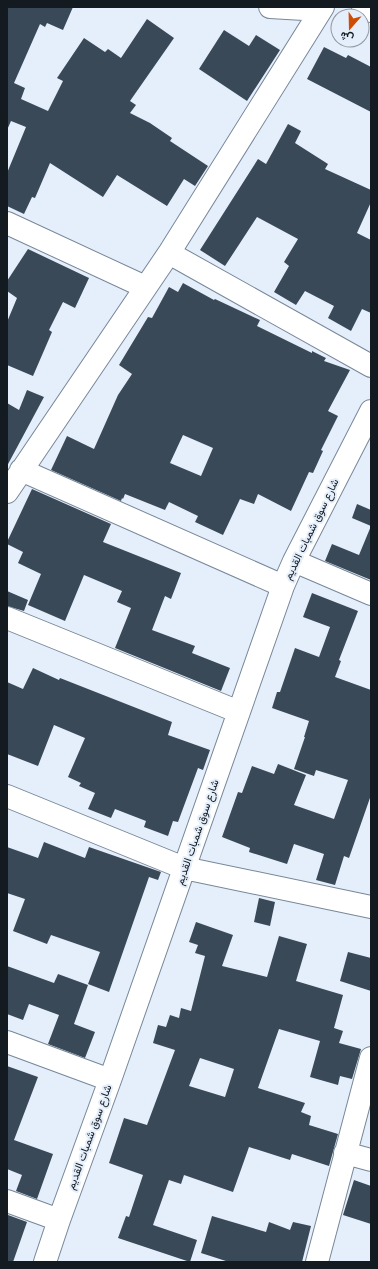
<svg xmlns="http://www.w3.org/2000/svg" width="378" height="1269" font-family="Montserrat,Vazirmatn,sans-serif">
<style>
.building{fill:#3a4958;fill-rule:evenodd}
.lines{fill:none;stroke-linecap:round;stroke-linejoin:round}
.minor-casing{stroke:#778799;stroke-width:24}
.minor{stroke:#fff;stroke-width:22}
.labels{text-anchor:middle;stroke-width:4;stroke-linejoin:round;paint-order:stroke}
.street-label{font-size:11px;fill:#131a20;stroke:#e5effb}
</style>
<rect width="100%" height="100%" fill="#e5effb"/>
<path class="building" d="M 7,7 L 73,7 L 63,30 L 47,23 L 45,27 L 40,24 L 14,83 L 25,88 L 21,99 L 48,111 L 63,81 L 57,78 L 84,38 L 105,52 L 108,49 L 121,58 L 147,19 L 174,38 L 130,101 L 136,105 L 130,113 L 150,123 L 172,138 L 170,141 L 208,166 L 195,186 L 184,179 L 167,206 L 117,175 L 103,197 L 50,163 L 35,198 L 32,197 L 24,214 L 7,206 L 7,173 L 26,127 L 11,121 L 7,130 Z
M 224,30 L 249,46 L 256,35 L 280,50 L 247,101 L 199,69 Z
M 324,47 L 346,58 L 348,55 L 371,67 L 371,112 L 307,79 Z
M 288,124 L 301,131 L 295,143 L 328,164 L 325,169 L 371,190 L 371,202 L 357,233 L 371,240 L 371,313 L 362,309 L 351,331 L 328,318 L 334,306 L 305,291 L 296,305 L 274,292 L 289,266 L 284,262 L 298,239 L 257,217 L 225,266 L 200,250 L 258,159 L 266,164 Z
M 28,249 L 89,278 L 75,308 L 63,302 L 49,330 L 52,332 L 33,376 L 7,365 L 7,322 L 17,298 L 7,291 L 7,281 Z
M 183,283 L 214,300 L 215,299 L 260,320 L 257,326 L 312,353 L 312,351 L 326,358 L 324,361 L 350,370 L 328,411 L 338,416 L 321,450 L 323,451 L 313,473 L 309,472 L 291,511 L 258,494 L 254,504 L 240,499 L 223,535 L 195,522 L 198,516 L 169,502 L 165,510 L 125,494 L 123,499 L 122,498 L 121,501 L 51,470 L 67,436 L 94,449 L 118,395 L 132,374 L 119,365 L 148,317 L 152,318 L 169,287 L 178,292 ZM 183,435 L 213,448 L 201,476 L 170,463 Z
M 27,390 L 44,397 L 7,466 L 7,403 L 19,410 Z
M 32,489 L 111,524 L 103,542 L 181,573 L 171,599 L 165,596 L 152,630 L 195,646 L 192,653 L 230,668 L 221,691 L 115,648 L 131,608 L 117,602 L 122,591 L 84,575 L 65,621 L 28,605 L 41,574 L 18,563 L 23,552 L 7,544 L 7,542 Z
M 357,504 L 371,510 L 371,526 L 352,518 Z
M 371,526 L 371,580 L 325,561 L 332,544 L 359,555 Z
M 7,591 L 28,600 L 24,611 L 7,606 Z
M 312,593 L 358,611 L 339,660 L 341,661 L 335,677 L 371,690 L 371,795 L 349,858 L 344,856 L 335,885 L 316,880 L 324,854 L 294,844 L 287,864 L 249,852 L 250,848 L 222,837 L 238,792 L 242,793 L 252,766 L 274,774 L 278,764 L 306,775 L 294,805 L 334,819 L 348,780 L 316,770 L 314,776 L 294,769 L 305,737 L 304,737 L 309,721 L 272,708 L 277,692 L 280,692 L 295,648 L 319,657 L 330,627 L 303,617 Z
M 33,668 L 59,680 L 60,678 L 172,722 L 168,735 L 210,750 L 203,770 L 198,768 L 178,822 L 173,821 L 168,836 L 144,827 L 146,821 L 115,809 L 111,818 L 88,809 L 95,793 L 79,786 L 81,783 L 68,777 L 85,738 L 54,725 L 38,766 L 7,754 L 7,682 L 23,689 Z
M 44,842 L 85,858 L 89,847 L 161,872 L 158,880 L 149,877 L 109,992 L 88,984 L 100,952 L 51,935 L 47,944 L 13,931 L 25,899 L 7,893 L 7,847 L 38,858 Z
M 259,898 L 275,902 L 270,926 L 254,922 Z
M 196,922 L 233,935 L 222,966 L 267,977 L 279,936 L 307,944 L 296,981 L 343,995 L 334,1028 L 343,1031 L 339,1043 L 361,1049 L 352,1079 L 340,1076 L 338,1085 L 310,1077 L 320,1041 L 279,1029 L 258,1088 L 305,1103 L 301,1112 L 311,1116 L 309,1125 L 338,1134 L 329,1166 L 292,1154 L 290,1160 L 249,1147 L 233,1192 L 184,1175 L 181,1184 L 169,1180 L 153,1225 L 197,1240 L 190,1262 L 118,1238 L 126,1216 L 129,1217 L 143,1175 L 109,1163 L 124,1118 L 147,1125 L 175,1050 L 153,1043 L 158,1025 L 166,1027 L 170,1015 L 179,1018 L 181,1008 L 191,1011 L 205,956 L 195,953 L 198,945 L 189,942 ZM 200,1058 L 234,1069 L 225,1097 L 189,1086 Z
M 348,952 L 371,958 L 371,991 L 340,981 Z
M 7,966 L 54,983 L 58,974 L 88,985 L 74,1024 L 95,1032 L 85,1058 L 48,1044 L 59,1015 L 29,1004 L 23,1020 L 7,1014 Z
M 7,1066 L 38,1077 L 14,1140 L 53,1154 L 37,1199 L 16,1191 L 22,1175 L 7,1169 Z
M 354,1180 L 371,1186 L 371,1224 L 343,1215 Z
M 8,1215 L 27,1222 L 13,1262 L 7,1262 Z
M 212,1216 L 266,1232 L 269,1222 L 290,1230 L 293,1222 L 311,1226 L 302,1262 L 229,1262 L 201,1253 Z"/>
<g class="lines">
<defs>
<path id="minor" d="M 270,7 L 321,10
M 363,7 L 371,11
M 7,223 L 145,287
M 169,253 L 371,366
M 21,470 L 283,586
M 7,492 L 169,253 L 323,7
M 294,561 L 371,594
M 7,618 L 239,712
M 7,796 L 184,868 L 371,907
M 7,1042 L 110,1080
M 345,1153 L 371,1160
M 7,1201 L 59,1220
M 45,1262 L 59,1220 L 110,1080 L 283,586 L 294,561 L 371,411
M 317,1262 L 371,1058"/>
</defs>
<use href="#minor" class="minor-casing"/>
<use href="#minor" class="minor"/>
</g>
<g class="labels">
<g class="street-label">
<text transform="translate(311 529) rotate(-64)" y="4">شارع سوق شمبات القديم</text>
<text transform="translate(197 832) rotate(-71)" y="4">شارع سوق شمبات القديم</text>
<text transform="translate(89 1137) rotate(-70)" y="4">شارع سوق شمبات القديم</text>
</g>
</g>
<rect width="378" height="1269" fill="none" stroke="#131a20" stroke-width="16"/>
<g transform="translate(350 28) rotate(200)"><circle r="19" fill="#e5effb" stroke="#919aa3"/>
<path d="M0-3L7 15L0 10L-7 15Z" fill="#d04b03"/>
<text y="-6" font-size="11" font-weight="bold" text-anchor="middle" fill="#131a20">ش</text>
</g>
</svg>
